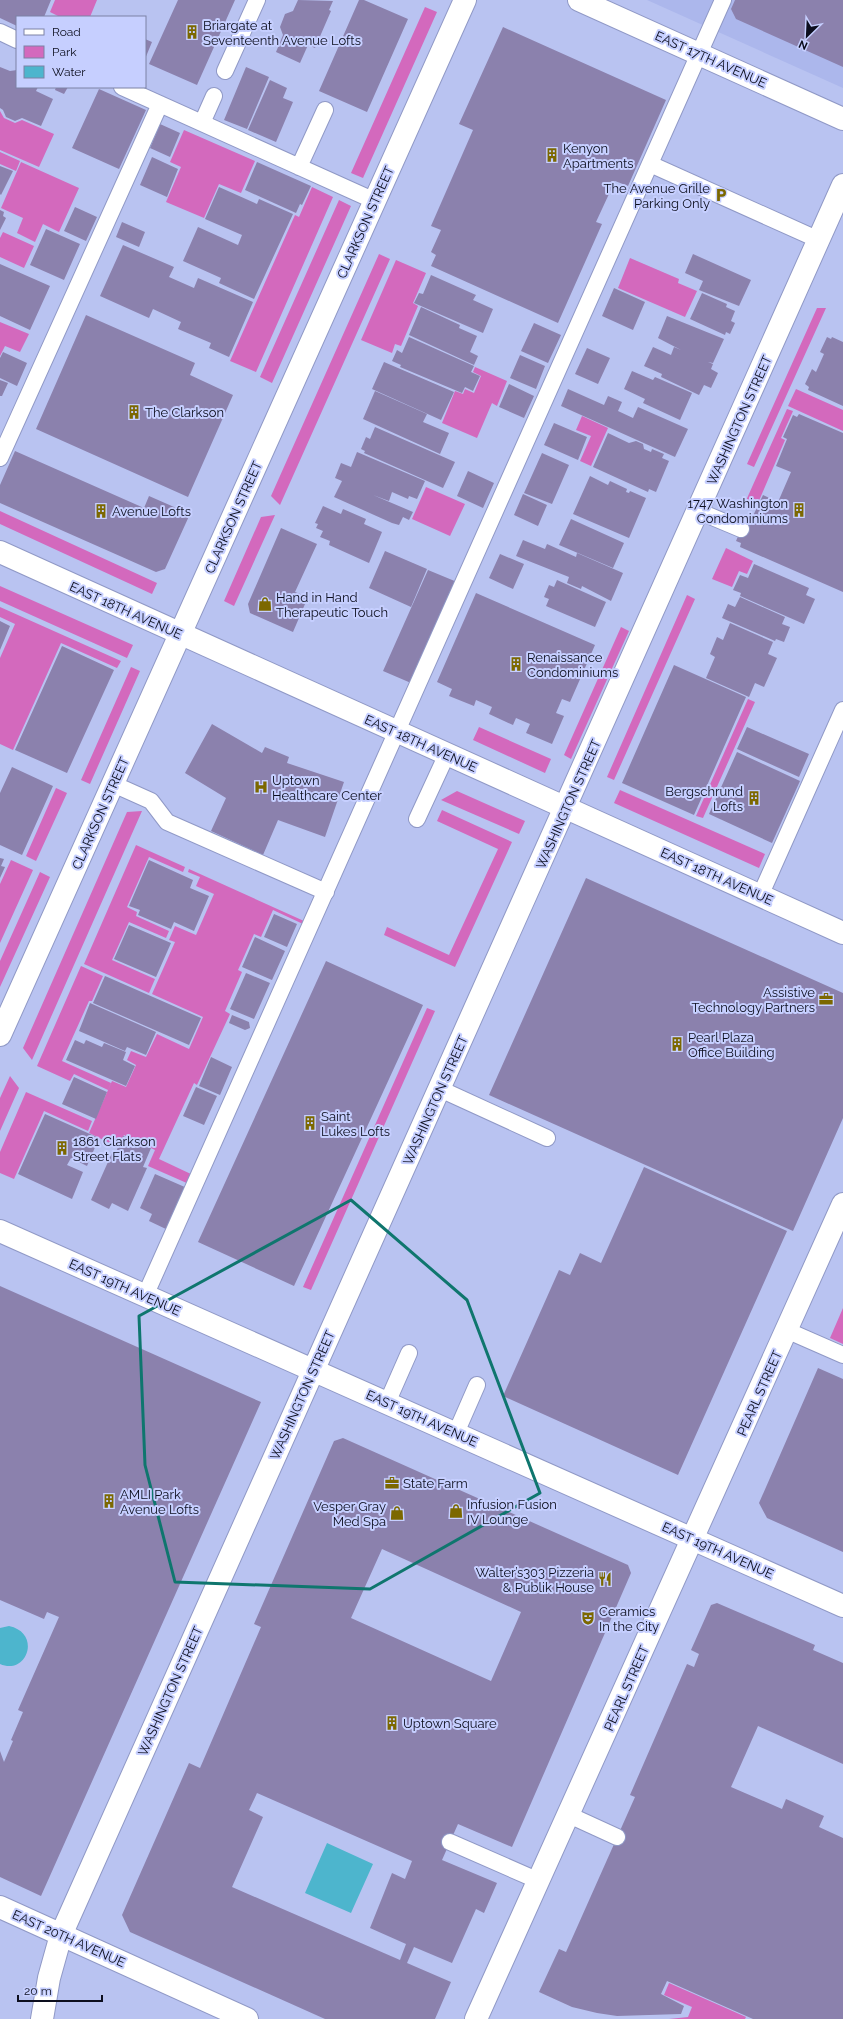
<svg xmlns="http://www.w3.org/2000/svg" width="843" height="2019" font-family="Raleway,sans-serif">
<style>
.built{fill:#acb7ec}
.green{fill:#d369bd}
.water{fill:#4db5cd}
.building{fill:#8b81ad;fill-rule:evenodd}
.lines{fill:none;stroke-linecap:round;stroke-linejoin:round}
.service-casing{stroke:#9099c6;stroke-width:18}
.minor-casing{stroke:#9099c6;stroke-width:24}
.tertiary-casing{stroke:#9099c6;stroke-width:24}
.secondary-casing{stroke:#9099c6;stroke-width:24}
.service{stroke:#fff;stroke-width:16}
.minor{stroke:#fff;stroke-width:22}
.tertiary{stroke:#fff;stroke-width:22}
.secondary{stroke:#fff;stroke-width:22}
.marked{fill:none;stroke:#0f766e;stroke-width:3;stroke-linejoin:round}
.labels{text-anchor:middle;stroke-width:4;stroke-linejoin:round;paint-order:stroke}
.poi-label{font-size:13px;fill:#0c0e1e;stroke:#c6cfff;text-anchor:start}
.street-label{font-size:13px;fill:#0c0e1e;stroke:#c6cfff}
</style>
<rect width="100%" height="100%" fill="#b9c3f1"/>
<path class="built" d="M 647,0 L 843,0 L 843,88 Z"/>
<path class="green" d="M 55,0 L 97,0 L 90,17 L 60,17 L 50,12 Z
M 425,7 L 437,12 L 363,178 L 351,173 Z
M 0,111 L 4,118 L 15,123 L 22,120 L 54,134 L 39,167 L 0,150 Z
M 184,130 L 255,161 L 241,193 L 219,184 L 204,218 L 166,202 L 181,167 L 170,162 Z
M 0,152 L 20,161 L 16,171 L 0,164 Z
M 21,162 L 79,188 L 59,232 L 43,224 L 35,242 L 17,233 L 23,218 L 1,208 Z
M 312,187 L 333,197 L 256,372 L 230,361 L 295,215 L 299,217 Z
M 339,200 L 351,206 L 272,383 L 260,377 Z
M 3,232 L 34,246 L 24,268 L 0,257 L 0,238 Z
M 379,254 L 390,259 L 280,505 L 271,496 Z
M 630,258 L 679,279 L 678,283 L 697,291 L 685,317 L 618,288 Z
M 396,260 L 426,273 L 413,303 L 418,306 L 401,346 L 395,344 L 392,353 L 361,340 Z
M 817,308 L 826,308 L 754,467 L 747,464 Z
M 0,322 L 29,334 L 20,352 L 5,346 L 0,356 Z
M 475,367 L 507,381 L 497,406 L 492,403 L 477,438 L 442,423 L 455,391 L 463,394 L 465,389 L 474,393 L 481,376 L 473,372 Z
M 796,389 L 843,410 L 843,431 L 788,406 Z
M 787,409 L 793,411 L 781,438 L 785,440 L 755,510 L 744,505 Z
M 582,416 L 608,428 L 591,466 L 580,461 L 591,436 L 576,430 Z
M 426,487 L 465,504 L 450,536 L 412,519 Z
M 0,511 L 157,583 L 152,594 L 0,524 Z
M 275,515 L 234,606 L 224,601 L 261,517 Z
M 726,548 L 753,561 L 747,574 L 739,571 L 732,587 L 712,579 Z
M 0,586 L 133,645 L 127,658 L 0,601 Z
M 687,595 L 695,599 L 614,780 L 607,777 Z
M 0,607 L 121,661 L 117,668 L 61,643 L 13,750 L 0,744 L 0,658 L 15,624 L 0,617 Z
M 621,627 L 629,631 L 571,759 L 564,755 Z
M 131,667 L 140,671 L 90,784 L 81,780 Z
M 748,699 L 755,702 L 703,818 L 696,816 Z
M 479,727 L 551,759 L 545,773 L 473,740 Z
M 56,788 L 67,793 L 36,861 L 26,856 Z
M 620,790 L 765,854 L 759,868 L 614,803 Z
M 457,791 L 525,821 L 519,834 L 441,800 Z
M 442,810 L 512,842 L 455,967 L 384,935 L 387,927 L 449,955 L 498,849 L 437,821 Z
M 142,811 L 32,1060 L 23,1048 L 127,812 Z
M 136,845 L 185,867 L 183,872 L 149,857 L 127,907 L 137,912 L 136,916 L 169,931 L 166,938 L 129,922 L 112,960 L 155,979 L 149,993 L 84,964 Z
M 11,860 L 33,870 L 0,943 L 0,884 Z
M 189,869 L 304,921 L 303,924 L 273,910 L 261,937 L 254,934 L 238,970 L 242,972 L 225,1011 L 230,1014 L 197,1085 L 194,1083 L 159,1159 L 193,1175 L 189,1184 L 148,1166 L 155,1150 L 124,1135 L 118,1147 L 89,1133 L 112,1081 L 126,1087 L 136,1065 L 127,1060 L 131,1051 L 146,1057 L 157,1034 L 189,1049 L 203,1017 L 152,994 L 175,942 L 169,940 L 175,926 L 196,935 L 214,894 L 196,886 L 200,877 L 188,872 Z
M 40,872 L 50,877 L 0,987 L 0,961 Z
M 81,966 L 103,976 L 92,1001 L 89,1001 L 62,1061 L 111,1083 L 108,1090 L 74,1074 L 70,1081 L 37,1066 Z
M 427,1008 L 435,1011 L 311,1290 L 303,1287 Z
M 10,1076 L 19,1088 L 0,1131 L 0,1098 Z
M 26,1092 L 92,1121 L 88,1131 L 44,1111 L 14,1179 L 0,1173 L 0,1152 Z
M 843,1308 L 843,1344 L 830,1338 Z
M 669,1983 L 746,2017 L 745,2019 L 669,2019 L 688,2017 L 692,2007 L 664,1995 Z"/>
<path class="water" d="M 9,1626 C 42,1633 27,1676 0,1664 L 0,1628 Z
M 327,1843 L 373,1864 L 351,1913 L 305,1893 Z"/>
<path class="building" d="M 0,0 L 51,0 L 44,17 L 17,17 L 17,26 L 0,18 Z
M 178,0 L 235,0 L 197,85 L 149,64 Z
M 298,0 L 333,1 L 329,10 L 331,11 L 315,48 L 308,45 L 300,63 L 276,52 L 283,35 L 280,27 L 285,14 L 293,11 Z
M 359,0 L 364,0 L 408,19 L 367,112 L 319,91 Z
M 735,0 L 843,0 L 843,67 L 736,19 L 731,9 Z
M 503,27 L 666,100 L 628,186 L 615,181 L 596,222 L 602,224 L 558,323 L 431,266 L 436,255 L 431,252 L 441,230 L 431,226 L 473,130 L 459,124 Z
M 145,39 L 152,42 L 145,59 Z
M 0,67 L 10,71 L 17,70 L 17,87 L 38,87 L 36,91 L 53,99 L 41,126 L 22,118 L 15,121 L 6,117 L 3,110 L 0,108 Z
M 246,67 L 269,77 L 247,129 L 224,120 Z
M 270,80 L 287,88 L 283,98 L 293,102 L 276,142 L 248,130 Z
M 56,87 L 68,87 L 64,94 L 55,90 Z
M 99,89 L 146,110 L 119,169 L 72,148 Z
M 160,124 L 180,133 L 170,157 L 150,148 Z
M 152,157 L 178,169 L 167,197 L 140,185 Z
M 257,162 L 311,186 L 302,205 L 300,204 L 296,213 L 245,190 Z
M 0,166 L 13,171 L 1,195 L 0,194 Z
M 219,187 L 257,204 L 259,199 L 293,214 L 254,299 L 219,283 L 221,278 L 183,261 L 198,227 L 238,245 L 242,235 L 205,219 Z
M 75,207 L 97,217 L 86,241 L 64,231 Z
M 0,210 L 4,212 L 3,216 L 6,218 L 0,230 Z
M 122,222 L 145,232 L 139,247 L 116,237 Z
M 46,229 L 80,244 L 64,280 L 30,265 Z
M 123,245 L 174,267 L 169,277 L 194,288 L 198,278 L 253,302 L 229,357 L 209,348 L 211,343 L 178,329 L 181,322 L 153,309 L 149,318 L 100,296 Z
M 693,254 L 751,280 L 739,306 L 699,290 L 703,281 L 685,273 Z
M 0,264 L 50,286 L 30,330 L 0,316 Z
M 431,275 L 476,295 L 473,300 L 493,309 L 483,333 L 414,303 L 419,293 L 423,294 Z
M 614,288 L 645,302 L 633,330 L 602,316 Z
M 702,293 L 727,304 L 726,307 L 735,311 L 731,321 L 735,323 L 730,334 L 726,332 L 725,335 L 690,319 Z
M 421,307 L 460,325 L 459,328 L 477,336 L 470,352 L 478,356 L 474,365 L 409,335 Z
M 86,315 L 195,363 L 190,375 L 233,395 L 188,497 L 36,429 Z
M 667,316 L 724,339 L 713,363 L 708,362 L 713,364 L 711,369 L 718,373 L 711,388 L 704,385 L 699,395 L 661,377 L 662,374 L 644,366 L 653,347 L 671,355 L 674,347 L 681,350 L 658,338 Z
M 534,323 L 561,335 L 548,363 L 521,351 Z
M 409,337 L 474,366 L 471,372 L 480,376 L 473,391 L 465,387 L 462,393 L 400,367 L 401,365 L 392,361 L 397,350 L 402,353 Z
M 827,337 L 831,339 L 832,337 L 843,342 L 843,406 L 808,390 L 809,387 L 805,384 L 812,369 L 816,372 L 824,354 L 820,352 Z
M 587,348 L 610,358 L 598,384 L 575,374 Z
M 3,352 L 27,363 L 17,386 L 0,378 L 0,358 Z
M 520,355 L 545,366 L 536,389 L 510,378 Z
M 384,362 L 454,392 L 441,420 L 372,389 Z
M 632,371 L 653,380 L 655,377 L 692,393 L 680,420 L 643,403 L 645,399 L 624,389 Z
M 0,380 L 8,383 L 2,396 L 0,396 Z
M 509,384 L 534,396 L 524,418 L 499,407 Z
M 568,389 L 604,405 L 608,396 L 622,402 L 618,411 L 633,418 L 638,407 L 688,429 L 675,457 L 561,406 Z
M 375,391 L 427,414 L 423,422 L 449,433 L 440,454 L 363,419 Z
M 799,414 L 843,433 L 843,592 L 740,547 L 741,543 L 736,541 L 746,518 L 751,520 L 763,495 L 778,502 L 791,472 L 776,466 L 787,439 L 783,437 L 793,415 L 797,417 Z
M 554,423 L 587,437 L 578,460 L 544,445 Z
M 375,427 L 455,462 L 443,488 L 364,453 L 365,451 L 361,449 L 366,437 L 370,439 Z
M 608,433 L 629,443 L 636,441 L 643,444 L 644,449 L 651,452 L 652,449 L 664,454 L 662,458 L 669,461 L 656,492 L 649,489 L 648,492 L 593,467 Z
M 15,451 L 144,508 L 149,496 L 190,514 L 165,569 L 156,572 L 0,503 L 0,485 Z
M 357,452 L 425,481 L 417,499 L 409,496 L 408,499 L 392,492 L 389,501 L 373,495 L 413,512 L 409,520 L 403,517 L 399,525 L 392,523 L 334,497 L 342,481 L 335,478 L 341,463 L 351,467 Z
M 542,453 L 569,465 L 552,504 L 524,493 Z
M 468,471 L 494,483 L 483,508 L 457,496 Z
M 590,476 L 608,485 L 610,481 L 627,489 L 626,492 L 629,493 L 630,491 L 646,498 L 629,538 L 573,514 Z
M 523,494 L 547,505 L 538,526 L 514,515 Z
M 323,506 L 341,514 L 343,509 L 366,519 L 364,524 L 382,532 L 369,563 L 329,545 L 330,541 L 320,537 L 323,531 L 316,528 L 318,524 L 315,523 Z
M 571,519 L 624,543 L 613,568 L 559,545 Z
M 281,528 L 317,544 L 295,592 L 308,597 L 293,632 L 250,613 L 248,604 Z
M 523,540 L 545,549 L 547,544 L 576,557 L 577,553 L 623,573 L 611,601 L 582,586 L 581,589 L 567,583 L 569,577 L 516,556 Z
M 385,551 L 427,569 L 411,607 L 369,588 Z
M 500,554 L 524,564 L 513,589 L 489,578 Z
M 754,564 L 809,588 L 806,595 L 815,599 L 804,624 L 740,596 L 741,593 L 733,590 L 740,575 L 748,578 Z
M 428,570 L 457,582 L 411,683 L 383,671 Z
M 557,580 L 606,602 L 595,627 L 546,606 L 549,599 L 544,597 L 549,585 L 554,587 Z
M 476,593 L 595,645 L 570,702 L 562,699 L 556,713 L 564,716 L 552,744 L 526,733 L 530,724 L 516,718 L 513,725 L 489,714 L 492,707 L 476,700 L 474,706 L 449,696 L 452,689 L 437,682 Z
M 740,597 L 785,617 L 782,624 L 790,627 L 784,642 L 776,639 L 775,641 L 722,618 L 728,604 L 735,607 Z
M 0,621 L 10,626 L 0,650 Z
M 730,623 L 773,642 L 768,654 L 777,658 L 764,687 L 755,683 L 749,697 L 706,678 L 715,657 L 710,654 L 717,637 L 723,640 Z
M 62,646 L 114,670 L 67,773 L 15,750 Z
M 674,665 L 746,697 L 694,815 L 622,783 Z
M 212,724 L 262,753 L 265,747 L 289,757 L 287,763 L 344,782 L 325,837 L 278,820 L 263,855 L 211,831 L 226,798 L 185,773 Z
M 747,727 L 809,754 L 799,777 L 737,749 Z
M 737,752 L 800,781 L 772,843 L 709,814 Z
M 12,767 L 53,786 L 22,855 L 0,845 L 0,793 Z
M 0,858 L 4,859 L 1,866 L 5,867 L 0,878 Z
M 149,860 L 193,880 L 190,888 L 209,896 L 194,931 L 174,922 L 171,929 L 138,915 L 140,910 L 129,906 Z
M 586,878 L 843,993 L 843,1118 L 793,1231 L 489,1095 Z
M 274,914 L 297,924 L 287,947 L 264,937 Z
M 129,925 L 171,943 L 156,977 L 114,959 Z
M 255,937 L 285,951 L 272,980 L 242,967 Z
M 326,961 L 423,1005 L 294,1286 L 198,1242 Z
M 246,973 L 270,983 L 254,1019 L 230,1009 Z
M 105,976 L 201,1018 L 189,1045 L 93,1003 Z
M 90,1003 L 156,1032 L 146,1055 L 127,1047 L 125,1051 L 79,1031 Z
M 232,1015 L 249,1022 L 250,1028 L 245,1030 L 229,1023 Z
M 75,1040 L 84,1044 L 86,1040 L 102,1047 L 104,1043 L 126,1052 L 123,1060 L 135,1066 L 126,1086 L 66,1060 Z
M 211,1057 L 232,1067 L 220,1095 L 199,1086 Z
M 74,1077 L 107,1092 L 96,1119 L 62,1104 Z
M 196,1087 L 217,1096 L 204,1125 L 183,1116 Z
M 45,1114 L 99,1138 L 87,1166 L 71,1158 L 67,1165 L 83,1172 L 72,1199 L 18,1174 Z
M 123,1136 L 151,1148 L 143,1167 L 147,1168 L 128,1211 L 112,1203 L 109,1209 L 91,1200 L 112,1153 L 115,1154 Z
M 644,1167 L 787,1231 L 678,1475 L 503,1396 L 559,1270 L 570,1275 L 580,1253 L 601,1263 Z
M 155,1174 L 187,1188 L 168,1230 L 149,1221 L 152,1214 L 140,1208 Z
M 0,1286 L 261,1402 L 41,1896 L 0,1877 L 0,1751 L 4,1762 L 13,1741 L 11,1740 L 23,1712 L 18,1710 L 59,1617 L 47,1612 L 44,1619 L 0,1600 Z
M 818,1368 L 843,1379 L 843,1552 L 767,1518 L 759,1503 Z
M 343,1438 L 628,1565 L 631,1573 L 512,1847 L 458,1824 L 442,1860 L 497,1883 L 484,1913 L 476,1909 L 452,1963 L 414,1947 L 407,1963 L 451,1982 L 435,2019 L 325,2019 L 130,1932 L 122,1915 L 189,1763 L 200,1768 L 261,1627 L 254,1624 L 334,1441 ZM 382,1549 L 521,1612 L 491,1681 L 351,1618 ZM 257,1793 L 412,1861 L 405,1879 L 392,1873 L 370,1928 L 406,1944 L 400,1960 L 232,1887 L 263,1817 L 249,1810 Z
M 717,1603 L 815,1645 L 813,1650 L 843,1663 L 843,1764 L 758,1726 L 731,1787 L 782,1809 L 786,1799 L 824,1816 L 819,1827 L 843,1838 L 843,2019 L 753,2019 L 667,1981 L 661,1994 L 684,2006 L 681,2014 L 617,2016 L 597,2013 L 572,2007 L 539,1992 L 559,1949 L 566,1952 L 635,1797 L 630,1795 L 687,1664 L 694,1667 L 699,1654 L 691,1650 L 711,1605 Z"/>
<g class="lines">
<defs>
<path id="service" d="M 0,32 L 17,40
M 225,71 L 257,0
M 122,87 L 375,201
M 202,123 L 214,96
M 650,164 L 819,240
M 299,167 L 325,110
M 0,458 L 160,104
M 698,511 L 741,529
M 113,784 L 151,801 L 167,822 L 326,892
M 417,819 L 447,754
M 760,896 L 843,710
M 440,1089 L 547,1138
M 145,1296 L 723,0
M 786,1330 L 843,1355
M 387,1403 L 409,1353
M 456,1433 L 477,1385
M 569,1815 L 617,1837
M 450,1842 L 539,1881"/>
<path id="minor" d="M 476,2019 L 843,1204"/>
<path id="tertiary" d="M 0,1035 L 465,0
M 0,1231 L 843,1606
M 0,1907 L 247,2019
M 42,2019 L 49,1978 L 61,1935 L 843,185"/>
<path id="secondary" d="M 579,0 L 843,119
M 0,552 L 843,933"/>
</defs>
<use href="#service" class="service-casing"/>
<use href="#minor" class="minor-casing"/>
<use href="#tertiary" class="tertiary-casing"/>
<use href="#secondary" class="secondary-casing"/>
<use href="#service" class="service"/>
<use href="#minor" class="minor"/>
<use href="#tertiary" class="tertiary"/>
<use href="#secondary" class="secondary"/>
</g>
<path class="marked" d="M 351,1200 L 467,1300 L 540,1493 L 370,1589 L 175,1582 L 145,1465 L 139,1316 Z"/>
<defs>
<symbol id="building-bare" viewBox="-9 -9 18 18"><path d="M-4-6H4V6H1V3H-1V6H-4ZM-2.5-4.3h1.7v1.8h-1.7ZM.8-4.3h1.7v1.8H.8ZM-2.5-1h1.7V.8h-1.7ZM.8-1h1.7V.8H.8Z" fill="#7c6800" stroke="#c6cfff" stroke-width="2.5" paint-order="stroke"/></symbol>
<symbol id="parking-bare" viewBox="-9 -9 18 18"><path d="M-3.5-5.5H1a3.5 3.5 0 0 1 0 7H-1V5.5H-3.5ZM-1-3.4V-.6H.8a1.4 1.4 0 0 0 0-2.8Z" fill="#7c6800" stroke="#c6cfff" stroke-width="2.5" paint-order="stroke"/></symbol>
<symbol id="shop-bare" viewBox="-9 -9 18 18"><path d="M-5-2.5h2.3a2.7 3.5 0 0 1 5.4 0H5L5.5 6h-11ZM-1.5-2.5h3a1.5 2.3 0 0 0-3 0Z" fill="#7c6800" stroke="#c6cfff" stroke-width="2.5" paint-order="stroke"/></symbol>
<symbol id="hospital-bare" viewBox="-9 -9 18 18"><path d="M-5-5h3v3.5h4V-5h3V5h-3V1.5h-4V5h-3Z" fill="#7c6800" stroke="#c6cfff" stroke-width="2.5" paint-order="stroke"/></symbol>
<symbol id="office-bare" viewBox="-9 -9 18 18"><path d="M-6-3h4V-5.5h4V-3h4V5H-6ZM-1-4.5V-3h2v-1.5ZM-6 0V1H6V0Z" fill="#7c6800" stroke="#c6cfff" stroke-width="2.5" paint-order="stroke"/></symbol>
<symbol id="restaurant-bare" viewBox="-9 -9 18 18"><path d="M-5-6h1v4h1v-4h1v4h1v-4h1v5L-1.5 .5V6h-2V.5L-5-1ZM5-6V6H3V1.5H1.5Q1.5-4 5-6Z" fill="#7c6800" stroke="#c6cfff" stroke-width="2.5" paint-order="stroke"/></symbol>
<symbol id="theatre-bare" viewBox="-9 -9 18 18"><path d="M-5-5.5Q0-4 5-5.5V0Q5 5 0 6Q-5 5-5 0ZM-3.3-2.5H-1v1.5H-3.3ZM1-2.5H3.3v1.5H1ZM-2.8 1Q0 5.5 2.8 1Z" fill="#7c6800" stroke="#c6cfff" stroke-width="2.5" paint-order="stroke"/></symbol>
</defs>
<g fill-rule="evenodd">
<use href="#building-bare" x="182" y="22" width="20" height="20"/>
<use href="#building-bare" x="542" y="145" width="20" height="20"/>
<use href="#parking-bare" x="711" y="185" width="20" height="20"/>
<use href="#building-bare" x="124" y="402" width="20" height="20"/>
<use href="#building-bare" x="789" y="500" width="20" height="20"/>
<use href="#building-bare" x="91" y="501" width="20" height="20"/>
<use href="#shop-bare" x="255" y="594" width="20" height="20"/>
<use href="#building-bare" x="506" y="654" width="20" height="20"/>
<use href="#hospital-bare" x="251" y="777" width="20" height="20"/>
<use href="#building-bare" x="744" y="788" width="20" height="20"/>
<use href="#office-bare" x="816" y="989" width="20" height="20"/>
<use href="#building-bare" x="667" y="1034" width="20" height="20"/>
<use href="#building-bare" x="300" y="1113" width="20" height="20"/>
<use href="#building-bare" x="52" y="1138" width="20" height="20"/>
<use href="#office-bare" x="382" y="1473" width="20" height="20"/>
<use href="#building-bare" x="99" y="1491" width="20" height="20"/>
<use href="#shop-bare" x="446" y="1501" width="20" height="20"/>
<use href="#shop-bare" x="387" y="1503" width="20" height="20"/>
<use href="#restaurant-bare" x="595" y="1569" width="20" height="20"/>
<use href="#theatre-bare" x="578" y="1608" width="20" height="20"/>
<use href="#building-bare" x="382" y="1713" width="20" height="20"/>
</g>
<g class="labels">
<g class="poi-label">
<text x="203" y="30">Briargate at<tspan x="203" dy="15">Seventeenth Avenue Lofts</tspan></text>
<text x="563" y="153">Kenyon<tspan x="563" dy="15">Apartments</tspan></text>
<text x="710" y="193" text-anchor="end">The Avenue Grille<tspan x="710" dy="15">Parking Only</tspan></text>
<text x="145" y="417">The Clarkson</text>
<text x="788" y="508" text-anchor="end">1747 Washington<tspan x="788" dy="15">Condominiums</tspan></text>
<text x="112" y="516">Avenue Lofts</text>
<text x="276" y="602">Hand in Hand<tspan x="276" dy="15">Therapeutic Touch</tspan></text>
<text x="527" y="662">Renaissance<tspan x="527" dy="15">Condominiums</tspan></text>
<text x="272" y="785">Uptown<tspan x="272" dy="15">Healthcare Center</tspan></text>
<text x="743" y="796" text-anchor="end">Bergschrund<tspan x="743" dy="15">Lofts</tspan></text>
<text x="815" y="997" text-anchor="end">Assistive<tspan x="815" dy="15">Technology Partners</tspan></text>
<text x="688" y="1042">Pearl Plaza<tspan x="688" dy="15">Office Building</tspan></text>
<text x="321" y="1121">Saint<tspan x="321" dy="15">Lukes Lofts</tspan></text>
<text x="73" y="1146">1861 Clarkson<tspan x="73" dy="15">Street Flats</tspan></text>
<text x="403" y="1488">State Farm</text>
<text x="120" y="1499">AMLI Park<tspan x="120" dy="15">Avenue Lofts</tspan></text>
<text x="467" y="1509">Infusion Fusion<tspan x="467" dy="15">IV Lounge</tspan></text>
<text x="386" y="1511" text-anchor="end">Vesper Gray<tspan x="386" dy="15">Med Spa</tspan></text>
<text x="594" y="1577" text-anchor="end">Walter’s303 Pizzeria<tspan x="594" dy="15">&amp; Publik House</tspan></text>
<text x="599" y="1616">Ceramics<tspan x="599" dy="15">In the City</tspan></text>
<text x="403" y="1728">Uptown Square</text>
</g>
<g class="street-label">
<text transform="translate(711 59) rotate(24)" y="5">EAST 17TH AVENUE</text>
<text transform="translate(365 222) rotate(-66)" y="5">CLARKSON STREET</text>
<text transform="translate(739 420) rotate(-66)" y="5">WASHINGTON STREET</text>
<text transform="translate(233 517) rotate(-66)" y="5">CLARKSON STREET</text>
<text transform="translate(126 610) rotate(24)" y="5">EAST 18TH AVENUE</text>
<text transform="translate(421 743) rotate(24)" y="5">EAST 18TH AVENUE</text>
<text transform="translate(568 804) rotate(-66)" y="5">WASHINGTON STREET</text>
<text transform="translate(100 813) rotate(-66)" y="5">CLARKSON STREET</text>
<text transform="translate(717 876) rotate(24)" y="5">EAST 18TH AVENUE</text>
<text transform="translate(435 1100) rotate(-66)" y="5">WASHINGTON STREET</text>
<text transform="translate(125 1287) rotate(24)" y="5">EAST 19TH AVENUE</text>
<text transform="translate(759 1393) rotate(-66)" y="5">PEARL STREET</text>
<text transform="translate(302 1395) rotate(-66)" y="5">WASHINGTON STREET</text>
<text transform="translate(422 1418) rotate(24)" y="5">EAST 19TH AVENUE</text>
<text transform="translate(718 1550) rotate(24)" y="5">EAST 19TH AVENUE</text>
<text transform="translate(626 1688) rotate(-66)" y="5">PEARL STREET</text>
<text transform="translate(170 1691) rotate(-66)" y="5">WASHINGTON STREET</text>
<text transform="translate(69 1938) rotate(24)" y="5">EAST 20TH AVENUE</text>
</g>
</g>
<rect x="16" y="16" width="130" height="72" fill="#c6cfff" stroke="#7c82a5"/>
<rect x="24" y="29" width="20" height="6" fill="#ffffff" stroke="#7c82a5"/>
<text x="52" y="36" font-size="12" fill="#0c0e1e">Road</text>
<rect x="24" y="46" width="20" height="12" fill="#d369bd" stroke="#7c82a5"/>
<text x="52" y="56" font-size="12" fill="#0c0e1e">Park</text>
<rect x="24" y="66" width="20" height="12" fill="#4db5cd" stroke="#7c82a5"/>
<text x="52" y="76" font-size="12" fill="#0c0e1e">Water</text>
<g transform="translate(807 36) rotate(204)" stroke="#c6cfff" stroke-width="3" paint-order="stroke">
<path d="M0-3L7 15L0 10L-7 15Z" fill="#0c0e1e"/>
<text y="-6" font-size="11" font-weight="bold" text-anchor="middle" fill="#0c0e1e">N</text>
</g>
<path d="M18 1995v6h84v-6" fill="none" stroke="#0c0e1e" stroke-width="2"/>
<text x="24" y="1995" font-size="12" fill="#0c0e1e" stroke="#c6cfff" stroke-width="3" paint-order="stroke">20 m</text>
</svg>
